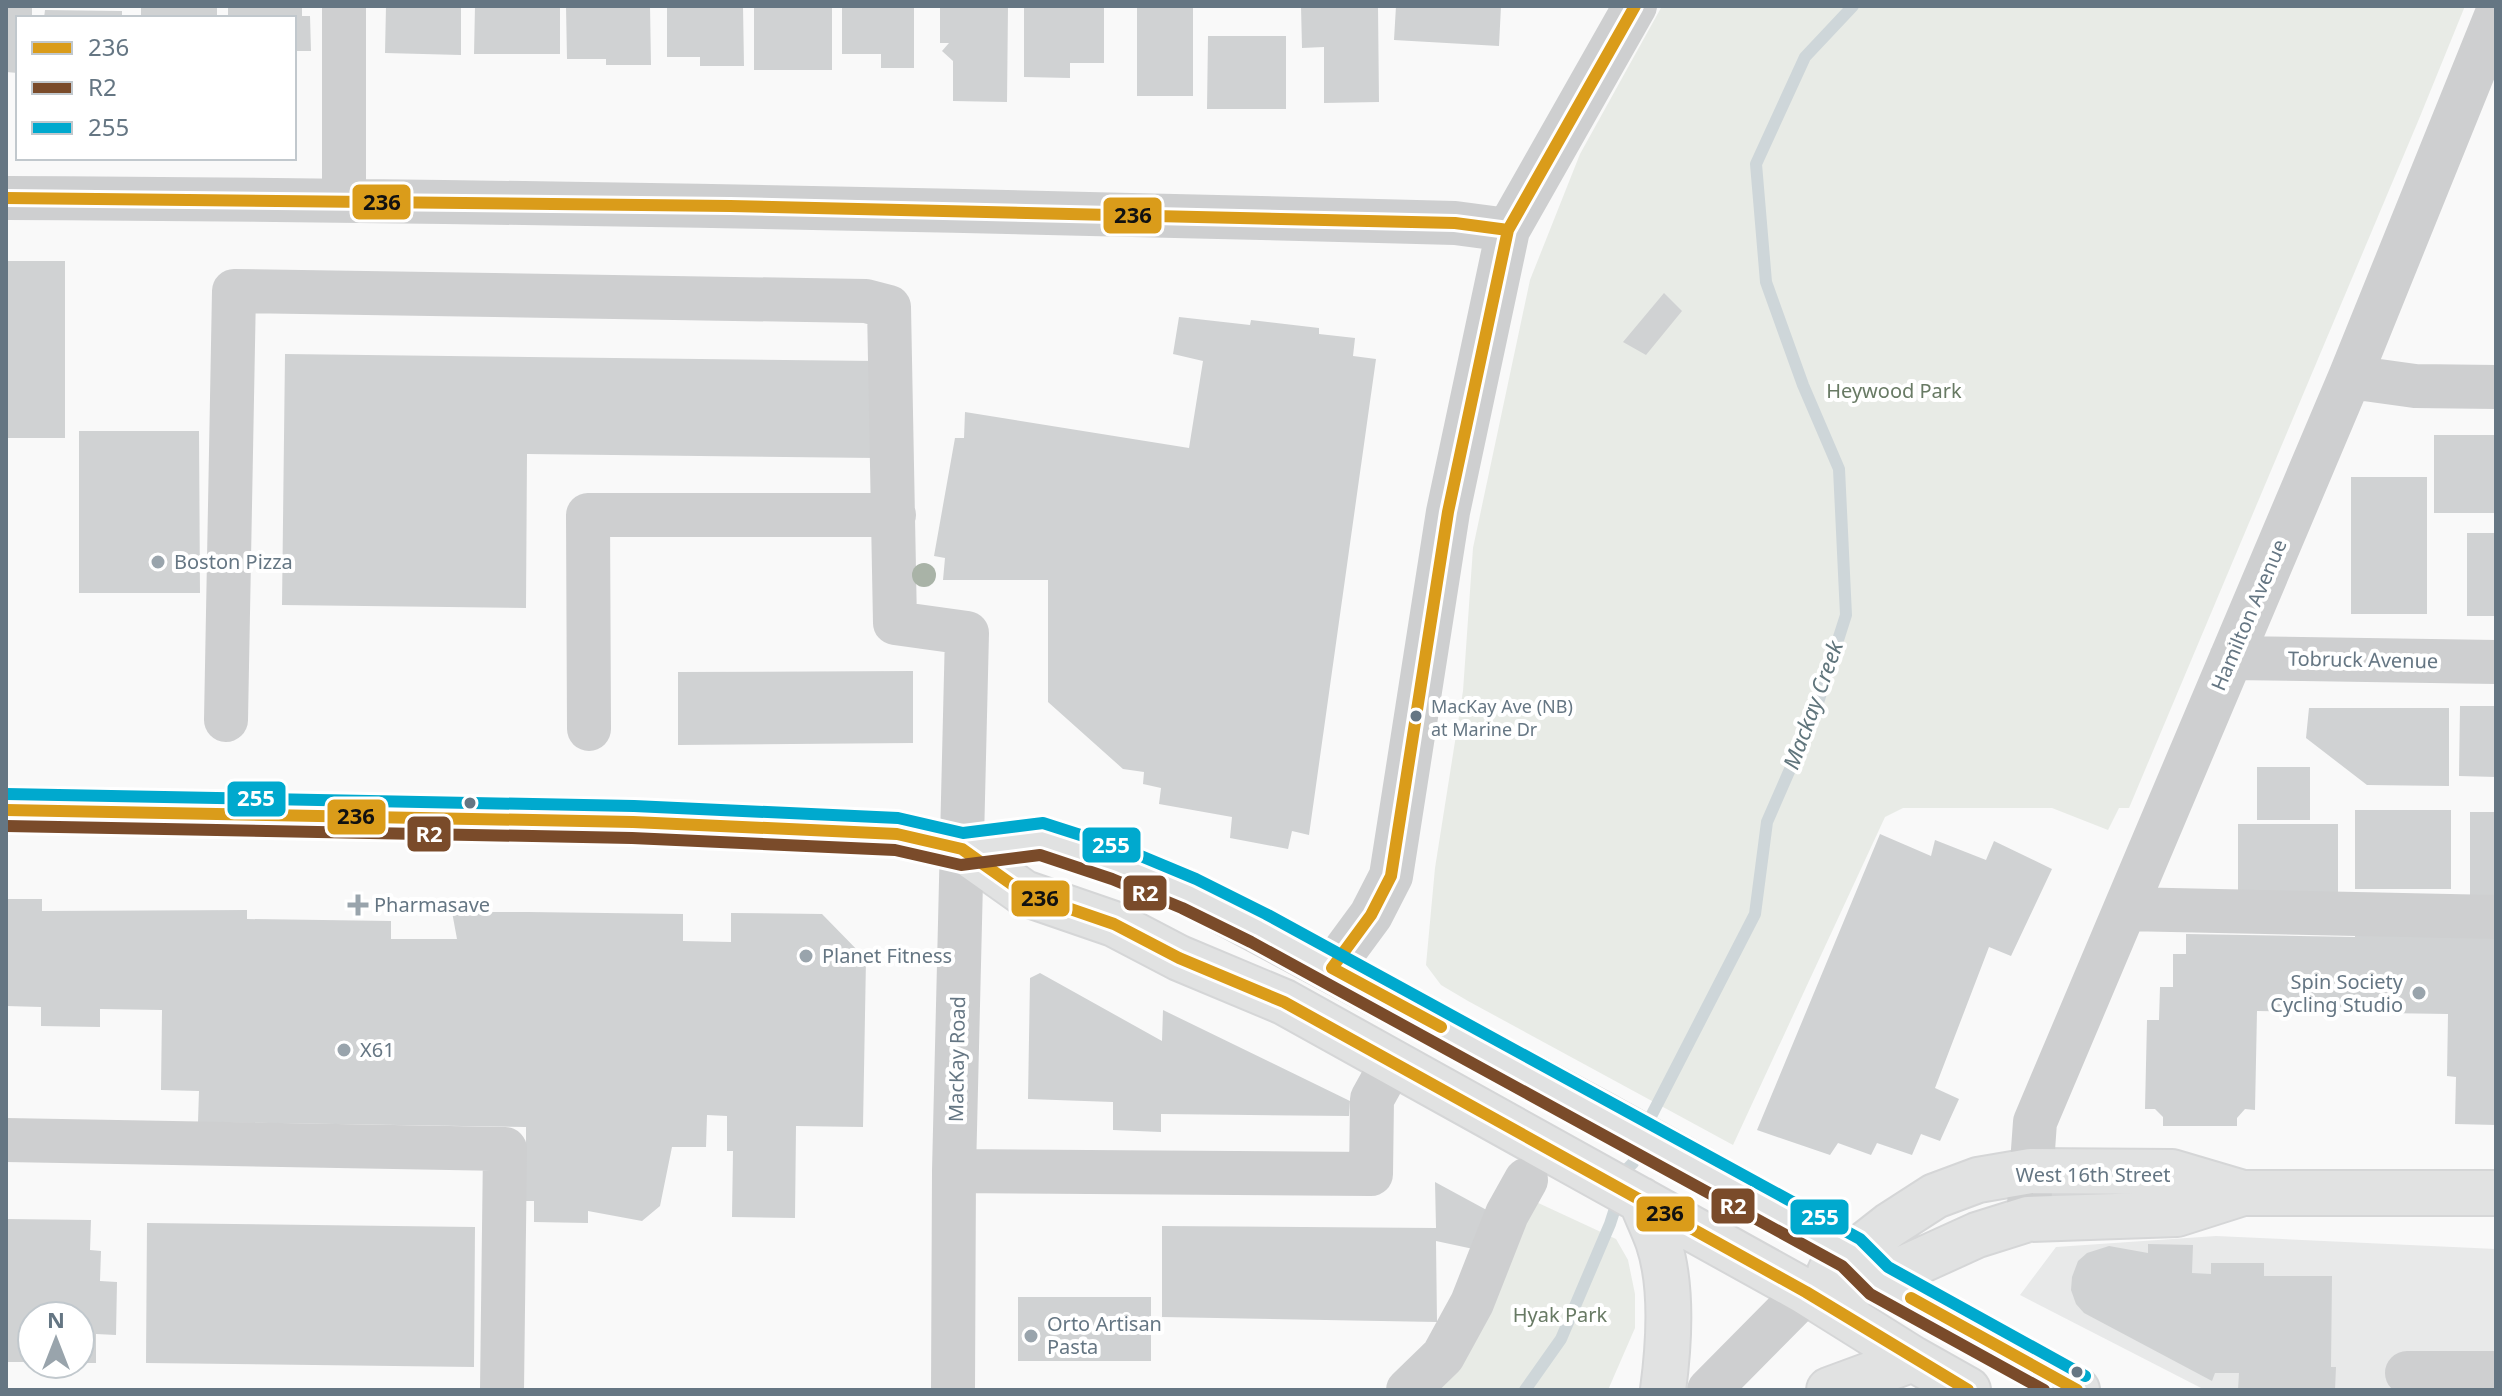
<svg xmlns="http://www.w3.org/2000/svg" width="2502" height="1396" font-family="'Noto Sans',sans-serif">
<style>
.built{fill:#e8e9e9}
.green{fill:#e8ebe6}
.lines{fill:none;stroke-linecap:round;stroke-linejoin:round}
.stream{stroke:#ced6d9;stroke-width:12}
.building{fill:#d0d2d3}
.major-casing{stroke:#d5d6d7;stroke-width:48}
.minor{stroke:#cecfd0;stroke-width:44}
.major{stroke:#e1e2e2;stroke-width:44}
.bus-1-casing{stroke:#fff;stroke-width:18}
.bus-2-casing{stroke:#fff;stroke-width:18}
.bus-3-casing{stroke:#fff;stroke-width:18}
.bus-1{stroke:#da9c1a;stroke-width:12}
.bus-2{stroke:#7a4b2a;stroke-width:12}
.bus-3{stroke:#00a9ce;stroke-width:12}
.tree{fill:#a9b3a7}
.poi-dot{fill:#99a4ac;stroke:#fff;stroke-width:3}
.bus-dot{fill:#657683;stroke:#fff;stroke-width:3}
.labels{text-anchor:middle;stroke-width:8;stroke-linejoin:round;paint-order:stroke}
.bus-label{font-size:18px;fill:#657683;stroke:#fff;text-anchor:start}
.park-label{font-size:20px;fill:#687a64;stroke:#fff}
.poi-label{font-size:20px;fill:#657683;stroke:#fff;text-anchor:start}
.street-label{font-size:20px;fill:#657683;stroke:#fff}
.water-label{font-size:22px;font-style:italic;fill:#60757c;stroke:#fff}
.line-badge{stroke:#fff;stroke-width:3}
.badge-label{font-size:22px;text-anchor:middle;font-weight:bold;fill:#fff}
.pale-badge-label{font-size:22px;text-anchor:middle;font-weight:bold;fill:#111}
</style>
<rect width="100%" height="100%" fill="#f9f9f9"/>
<path class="built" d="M 2216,1236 L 2496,1249 L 2496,1390 L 2205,1390 L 2020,1295 L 2056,1247 Z"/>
<path class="green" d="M 1662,6 L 2465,6 L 2419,119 L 2129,808 L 2119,808 L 2108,830 L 2052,808 L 1903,808 L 1885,817 L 1733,1145 L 1468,1001 L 1441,985 L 1426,965 L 1435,868 L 1463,691 L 1473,548 L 1530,280 L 1580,154 Z
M 1534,1201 L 1616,1239 L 1628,1260 L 1635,1294 L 1635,1328 L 1608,1390 L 1437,1390 Z"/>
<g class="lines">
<path class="stream" d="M 1525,1390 L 1561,1339 L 1610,1224 L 1628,1168 L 1633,1163 L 1646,1126 L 1755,914 L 1767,822 L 1815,712 L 1846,615 L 1839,469 L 1803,385 L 1766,282 L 1756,164 L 1805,57 L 1853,6"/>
</g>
<path class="building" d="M 6,6 L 32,6 L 32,18 L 18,18 L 18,73 L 6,72 Z
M 141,6 L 217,6 L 217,18 L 141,18 Z
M 228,6 L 302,6 L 302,16 L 310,16 L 311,51 L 294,51 L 294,18 L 228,18 Z
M 386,6 L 461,6 L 461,55 L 385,53 Z
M 475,6 L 560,6 L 560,54 L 474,54 Z
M 566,6 L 650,6 L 651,65 L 606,65 L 606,59 L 567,59 Z
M 667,6 L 743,6 L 744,66 L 700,66 L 700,57 L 667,57 Z
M 754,6 L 832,6 L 832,70 L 754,70 Z
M 842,6 L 914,6 L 914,68 L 881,68 L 881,54 L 842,54 Z
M 940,6 L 1008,6 L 1007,102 L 953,101 L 953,61 L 942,51 L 949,43 L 940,43 Z
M 1024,6 L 1104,6 L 1104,63 L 1070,63 L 1070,78 L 1024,77 Z
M 1137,6 L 1193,6 L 1193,96 L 1137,96 Z
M 1301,6 L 1378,6 L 1379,102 L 1324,103 L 1324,47 L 1302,48 Z
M 1396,6 L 1501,6 L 1499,46 L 1394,40 Z
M 45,10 L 122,11 L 122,18 L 44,18 Z
M 1208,36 L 1286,36 L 1286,109 L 1207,109 Z
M 6,261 L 65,261 L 65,438 L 6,438 Z
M 1664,293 L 1682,311 L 1646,355 L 1623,342 Z
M 1179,317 L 1250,325 L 1251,320 L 1319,328 L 1319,334 L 1355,338 L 1353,356 L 1376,359 L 1309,835 L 1292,831 L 1288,849 L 1230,838 L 1232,817 L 1159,804 L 1161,788 L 1143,784 L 1144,772 L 1123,769 L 1048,702 L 1048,580 L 943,580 L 945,558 L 934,556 L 955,438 L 964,438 L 965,412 L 1189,448 L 1203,361 L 1173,354 Z
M 285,354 L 877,361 L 876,458 L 527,454 L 526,608 L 282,605 Z
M 79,431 L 199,431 L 200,593 L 79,593 Z
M 2434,435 L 2496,435 L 2496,513 L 2434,513 Z
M 2351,477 L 2427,477 L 2427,614 L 2351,614 Z
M 2467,533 L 2496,533 L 2496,616 L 2467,616 Z
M 913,671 L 913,743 L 678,745 L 678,672 Z
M 2460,706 L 2496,706 L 2496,777 L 2459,776 Z
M 2309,708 L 2449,708 L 2449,786 L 2367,785 L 2306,738 Z
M 2257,767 L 2310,767 L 2310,820 L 2257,820 Z
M 2355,810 L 2451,810 L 2451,889 L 2355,889 Z
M 2470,812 L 2496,812 L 2496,896 L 2470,896 Z
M 2238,824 L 2338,824 L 2338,892 L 2238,892 Z
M 1880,834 L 1931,856 L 1935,840 L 1986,860 L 1994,841 L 2052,869 L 2011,956 L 1989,947 L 1935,1088 L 1959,1099 L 1940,1141 L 1921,1134 L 1912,1155 L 1877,1143 L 1871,1155 L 1838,1143 L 1830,1155 L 1757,1130 Z
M 6,899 L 42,899 L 42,911 L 247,910 L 247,919 L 391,921 L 391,939 L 457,939 L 452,912 L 528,912 L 683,914 L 683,941 L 731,942 L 731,913 L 822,914 L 866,959 L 863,1127 L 796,1126 L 795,1218 L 732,1217 L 733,1151 L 727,1151 L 727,1116 L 707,1115 L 706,1147 L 672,1147 L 660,1206 L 642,1221 L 588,1211 L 588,1223 L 534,1222 L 534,1201 L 526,1201 L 526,1127 L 198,1122 L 199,1091 L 161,1090 L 162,1010 L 100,1009 L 100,1027 L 41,1026 L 41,1007 L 6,1006 Z
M 2355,931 L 2496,933 L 2496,1125 L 2455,1124 L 2456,1077 L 2447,1076 L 2448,1014 L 2257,1011 L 2255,1110 L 2245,1109 L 2237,1118 L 2237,1126 L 2163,1126 L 2163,1117 L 2155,1109 L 2145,1109 L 2147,1020 L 2159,1020 L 2160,987 L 2173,987 L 2173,954 L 2186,954 L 2186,934 L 2355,937 Z
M 1040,973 L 1162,1041 L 1163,1010 L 1350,1101 L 1349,1116 L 1161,1114 L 1161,1132 L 1113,1130 L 1113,1102 L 1028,1099 L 1030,978 Z
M 1435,1182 L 1494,1214 L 1478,1250 L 1436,1241 L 1437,1322 L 1162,1317 L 1162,1226 L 1436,1228 Z
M 6,1219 L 91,1220 L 90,1250 L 101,1251 L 100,1281 L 117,1282 L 116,1335 L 96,1334 L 96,1363 L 80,1363 L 80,1316 L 32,1316 L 32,1362 L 6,1362 Z
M 147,1223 L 475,1227 L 474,1367 L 146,1363 Z
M 2148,1244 L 2193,1245 L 2192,1273 L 2211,1274 L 2211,1263 L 2264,1263 L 2264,1276 L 2332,1276 L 2331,1367 L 2336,1367 L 2335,1390 L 2238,1390 L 2239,1373 L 2215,1373 L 2212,1381 L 2084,1313 L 2076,1304 L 2071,1290 L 2072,1277 L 2078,1261 L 2087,1253 L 2109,1246 L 2148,1253 Z
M 1018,1297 L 1151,1297 L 1151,1361 L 1018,1361 Z"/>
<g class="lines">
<defs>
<path id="major" d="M 6,810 L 633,822 L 897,834 L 962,849 L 1024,893 L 1114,924 L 1179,958 L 1284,1002 L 1806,1292 L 1913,1359 L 1968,1390
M 962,849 L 1042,839 L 1118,864 L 1189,893 L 1599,1113 L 1852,1253 L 1878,1280 L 2077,1390
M 1641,1200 C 1646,1213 1653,1227 1658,1241 C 1673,1285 1669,1345 1663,1390
M 1830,1272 L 1890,1225 L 1935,1196 L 1978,1180 L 2031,1171 L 2172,1172 L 2243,1193 L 2496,1193
M 1858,1284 L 1878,1280 L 1977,1235 L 2028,1219 L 2177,1214 L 2243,1193
M 1829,1390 L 1913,1359"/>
</defs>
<use href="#major" class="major-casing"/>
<path class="minor" d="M 344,6 L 344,199
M 6,198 C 489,200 972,210 1455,223 L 1508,230
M 2350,377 L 2415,386 L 2496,387
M 2231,658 L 2496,662
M 226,720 L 234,291 L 866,301 L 889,307 L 895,623 L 967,633 L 954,1171 L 953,1390
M 589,729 L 588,515 L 894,515
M 2125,909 L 2496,917
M 1332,968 L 1371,915 L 1391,876 L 1448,512 L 1508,230 L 1635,6
M 6,1140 L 505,1149 L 502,1390
M 954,1171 L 1371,1174 L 1372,1099 L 1392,1063
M 2028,1219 L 2035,1122 L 2350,377 L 2496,16
M 2407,1373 L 2496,1373
M 1408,1390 L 1443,1356 L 1472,1303 L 1507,1214 L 1526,1180
M 1709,1390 L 1806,1292"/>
<use href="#major" class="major"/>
<defs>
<path id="bus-1" d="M 6,198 L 730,206 L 1455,223 L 1508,230
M 6,810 L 633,822 L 897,834 L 962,849 L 1024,893 L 1114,924 L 1179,958 L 1284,1002 L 1806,1292 L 1968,1390
M 1441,1027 L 1332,968 L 1371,915 L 1391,876 L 1448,512 L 1508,230 L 1635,6
M 1911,1298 L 2077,1390"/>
<path id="bus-2" d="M 6,826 L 632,838 L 895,850 L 961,865 L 1040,855 L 1112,879 L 1182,908 L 1251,942 L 1842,1266 L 1870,1294 L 2044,1390"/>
<path id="bus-3" d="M 6,794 L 634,806 L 898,818 L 963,833 L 1043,823 L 1124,849 L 1196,879 L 1266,914 L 1860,1239 L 1888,1267 L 2085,1376"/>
</defs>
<use href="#bus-1" class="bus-1-casing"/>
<use href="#bus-2" class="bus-2-casing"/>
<use href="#bus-3" class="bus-3-casing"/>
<use href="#bus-1" class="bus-1"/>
<use href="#bus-2" class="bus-2"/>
<use href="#bus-3" class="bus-3"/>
</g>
<circle class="tree" cx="924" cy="575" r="12"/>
<g class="poi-dot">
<circle cx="158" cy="562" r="8"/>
<path d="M354 893h8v8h8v8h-8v8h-8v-8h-8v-8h8z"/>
<circle cx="806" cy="956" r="8"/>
<circle cx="2419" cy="993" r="8"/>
<circle cx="344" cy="1050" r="8"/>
<circle cx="1031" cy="1336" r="8"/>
</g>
<g class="bus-dot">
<circle cx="1416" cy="716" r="7"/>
<circle cx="470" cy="803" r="7"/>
<circle cx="2077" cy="1372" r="7"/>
</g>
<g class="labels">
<g class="bus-label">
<text x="1431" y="713">MacKay Ave (NB)<tspan x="1431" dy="23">at Marine Dr</tspan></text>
</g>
<g class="park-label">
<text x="1894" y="398">Heywood Park</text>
<text x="1560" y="1322">Hyak Park</text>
</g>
<g class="poi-label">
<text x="174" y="569">Boston Pizza</text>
<text x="374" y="912">Pharmasave</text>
<text x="822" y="963">Planet Fitness</text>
<text x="2403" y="989" text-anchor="end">Spin Society<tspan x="2403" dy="23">Cycling Studio</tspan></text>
<text x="360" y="1057">X61</text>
<text x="1047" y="1331">Orto Artisan<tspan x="1047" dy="23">Pasta</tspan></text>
</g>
<g class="street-label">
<text transform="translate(2249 615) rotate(-67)" y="7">Hamilton Avenue</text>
<text transform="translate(2363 660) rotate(1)" y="7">Tobruck Avenue</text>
<text transform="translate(957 1059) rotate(-89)" y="7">MacKay Road</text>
<text x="2093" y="1182">West 16th Street</text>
</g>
<g class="water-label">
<text transform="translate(1813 705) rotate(-70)" y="8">Mackay Creek</text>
</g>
</g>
<g class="line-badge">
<rect x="351" y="183" width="61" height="38" rx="8" fill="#da9c1a"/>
<rect x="1102" y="196" width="61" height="39" rx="8" fill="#da9c1a"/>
<rect x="226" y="780" width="61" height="38" rx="8" fill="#00a9ce"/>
<rect x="326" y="798" width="61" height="38" rx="8" fill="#da9c1a"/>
<rect x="406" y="815" width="46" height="38" rx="8" fill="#7a4b2a"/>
<rect x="1081" y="826" width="61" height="38" rx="8" fill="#00a9ce"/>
<rect x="1122" y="874" width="46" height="38" rx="8" fill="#7a4b2a"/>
<rect x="1010" y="879" width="61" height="39" rx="8" fill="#da9c1a"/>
<rect x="1710" y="1187" width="46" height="38" rx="8" fill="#7a4b2a"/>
<rect x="1635" y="1195" width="61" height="38" rx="8" fill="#da9c1a"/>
<rect x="1789" y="1198" width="61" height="38" rx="8" fill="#00a9ce"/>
</g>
<g class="badge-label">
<text x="256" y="806">255</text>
<text x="429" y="842">R2</text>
<text x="1111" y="853">255</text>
<text x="1145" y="901">R2</text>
<text x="1733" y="1214">R2</text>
<text x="1820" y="1225">255</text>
</g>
<g class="pale-badge-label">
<text x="382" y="210">236</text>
<text x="1133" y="223">236</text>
<text x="356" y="824">236</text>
<text x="1040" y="906">236</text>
<text x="1665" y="1221">236</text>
</g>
<rect width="2502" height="1396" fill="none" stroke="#657683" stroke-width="16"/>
<rect x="16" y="16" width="280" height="144" fill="#ffffff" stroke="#c1c8cd" stroke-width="2"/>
<rect x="32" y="42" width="40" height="12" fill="#da9c1a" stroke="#c1c8cd" stroke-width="2"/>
<text x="88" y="56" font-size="24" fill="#657683">236</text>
<rect x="32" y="82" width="40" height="12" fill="#7a4b2a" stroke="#c1c8cd" stroke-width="2"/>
<text x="88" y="96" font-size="24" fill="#657683">R2</text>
<rect x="32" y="122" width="40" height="12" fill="#00a9ce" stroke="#c1c8cd" stroke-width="2"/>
<text x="88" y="136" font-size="24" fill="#657683">255</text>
<g transform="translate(56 1340)"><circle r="38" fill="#ffffff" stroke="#c1c8cd" stroke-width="2"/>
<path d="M0-6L14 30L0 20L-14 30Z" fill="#99a4ac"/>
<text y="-12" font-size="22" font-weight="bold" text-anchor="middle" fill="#657683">N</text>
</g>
</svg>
